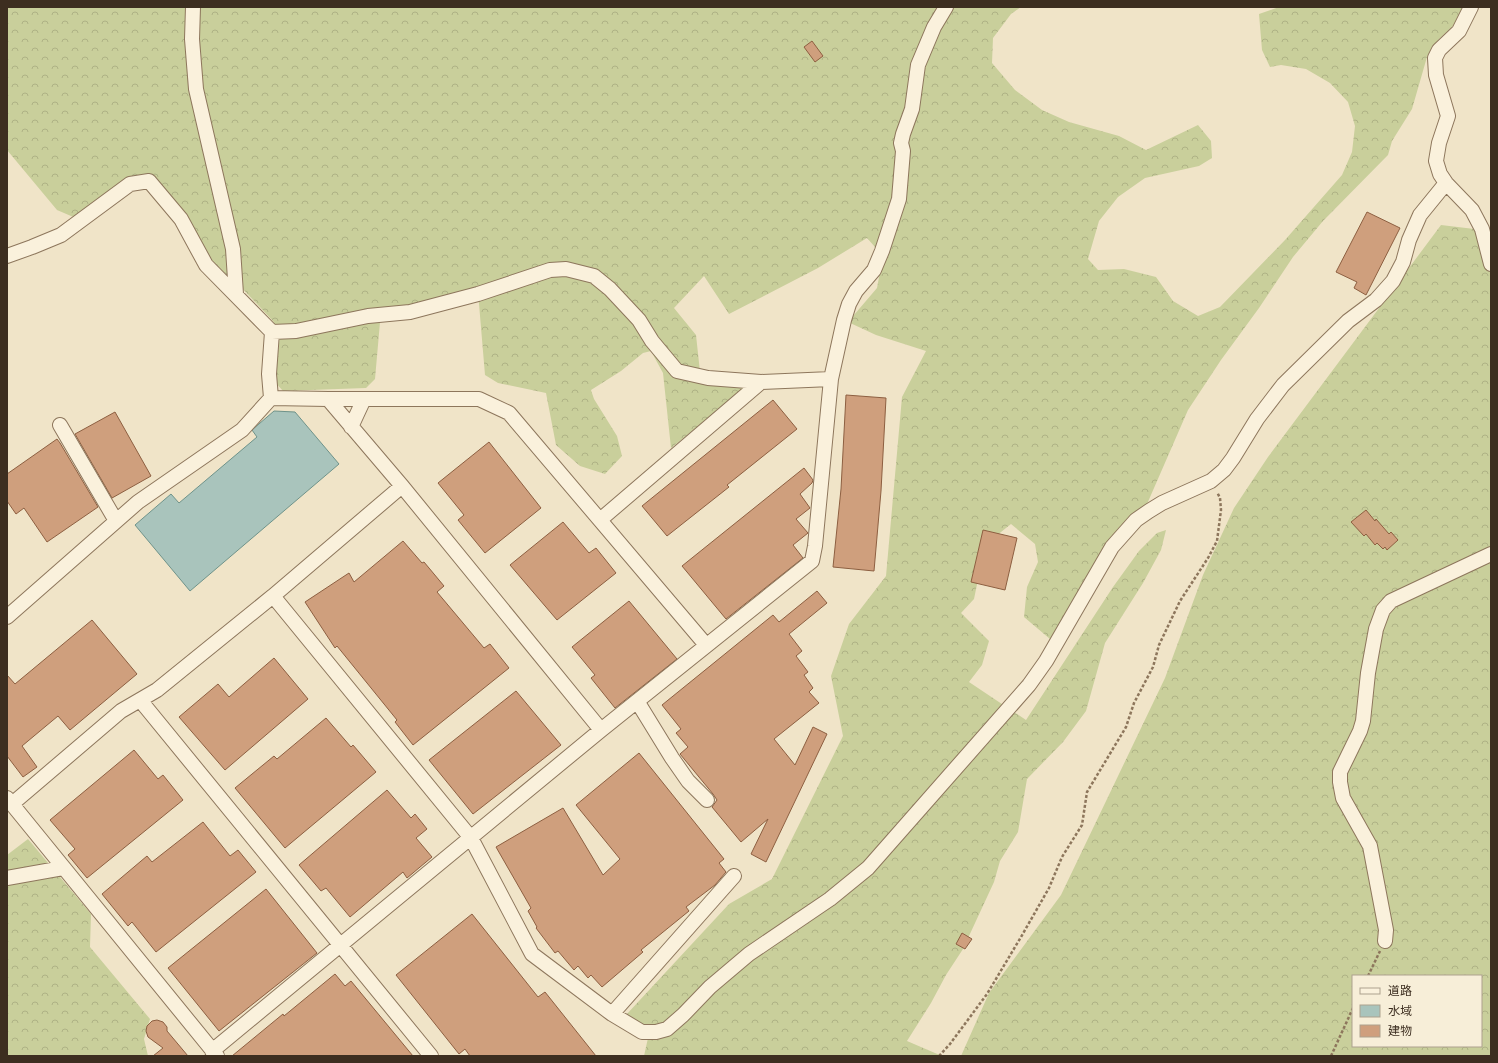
<svg xmlns="http://www.w3.org/2000/svg" width="1498" height="1063" font-family="Spectral,'Noto Sans JP',serif">
<style>
.forest{fill:url(#forest-crowns);fill-rule:evenodd}
.water{fill:#a9c4bc;stroke:#6f938a}
.building{fill:#cf9f7d;stroke:#8d5f41}
.lines{fill:none;stroke-linecap:round;stroke-linejoin:round}
.minor-casing{stroke:#8d765c;stroke-width:16}
.path{stroke:#8d765c;stroke-width:2.5;stroke-dasharray:3 2;stroke-linecap:butt}
.minor{stroke:#faf1dc;stroke-width:14}
</style>
<defs>
<pattern id="forest-crowns" width="20" height="18" patternUnits="userSpaceOnUse"><rect width="20" height="18" fill="#c9cf9b"/><path d="M2 6a3 3 0 1 1 6 0M12 15a3 3 0 1 1 6 0" fill="none" stroke="#aeb285"/></pattern>
</defs>
<rect width="100%" height="100%" fill="#f0e4c8"/>
<path class="forest" d="M 7,7 L 1021,7 L 1011,14 L 993,38 L 992,63 L 1015,90 L 1042,110 L 1069,122 L 1119,136 L 1146,150 L 1198,125 L 1211,141 L 1212,158 L 1199,166 L 1145,178 L 1118,197 L 1099,221 L 1088,259 L 1098,270 L 1124,269 L 1156,277 L 1173,301 L 1198,316 L 1220,307 L 1285,240 L 1342,175 L 1352,152 L 1355,126 L 1348,102 L 1330,83 L 1306,69 L 1281,65 L 1270,67 L 1262,50 L 1259,14 L 1279,7 L 1463,7 L 1453,26 L 1438,40 L 1427,57 L 1412,109 L 1392,141 L 1388,155 L 1323,221 L 1293,257 L 1259,308 L 1221,360 L 1188,410 L 1144,511 L 1121,543 L 1064,642 L 1050,639 L 1024,617 L 1027,587 L 1038,562 L 1035,544 L 1011,524 L 996,536 L 982,560 L 974,599 L 961,613 L 989,641 L 982,665 L 969,682 L 1026,720 L 1113,587 L 1139,551 L 1157,533 L 1166,530 L 1161,550 L 1143,583 L 1105,643 L 1086,711 L 1063,742 L 1027,779 L 1018,832 L 1000,861 L 994,882 L 963,949 L 946,975 L 931,1003 L 907,1041 L 942,1056 L 644,1056 L 650,1029 L 626,1015 L 729,904 L 772,879 L 843,736 L 831,676 L 849,624 L 886,576 L 902,397 L 926,351 L 876,335 L 848,322 L 877,288 L 883,256 L 867,238 L 818,268 L 729,314 L 704,276 L 674,308 L 696,335 L 701,381 L 750,385 L 671,448 L 663,373 L 651,351 L 643,353 L 621,371 L 591,390 L 594,399 L 617,436 L 622,456 L 605,474 L 580,466 L 556,445 L 546,393 L 498,383 L 485,375 L 478,292 L 424,304 L 381,311 L 375,379 L 366,388 L 283,391 L 274,381 L 280,336 L 273,321 L 240,286 L 211,262 L 152,179 L 78,219 L 57,210 L 7,150 Z
M 1441,225 L 1491,231 L 1491,1056 L 961,1056 L 989,993 L 1061,895 L 1165,678 L 1203,575 L 1234,508 L 1268,457 ZM 1353,976 L 1481,976 L 1481,1046 L 1353,1046 Z
M 28,839 L 91,914 L 90,947 L 150,1019 L 144,1039 L 148,1056 L 7,1056 L 7,855 Z"/>
<path class="water" d="M 274,411 L 295,412 L 339,464 L 190,591 L 135,525 L 171,494 L 179,503 L 257,437 L 252,430 Z"/>
<path class="building" d="M 812,41 L 823,56 L 815,62 L 804,47 Z
M 1367,212 L 1400,228 L 1366,295 L 1354,288 L 1357,282 L 1336,272 Z
M 846,395 L 886,398 L 881,491 L 874,571 L 833,567 L 841,489 Z
M 773,400 L 797,429 L 727,485 L 729,487 L 667,536 L 642,506 Z
M 115,412 L 151,476 L 112,498 L 75,434 Z
M 57,439 L 60,443 L 98,507 L 47,542 L 24,508 L 16,514 L 7,501 L 7,474 Z
M 489,442 L 541,508 L 485,553 L 458,520 L 464,515 L 438,483 Z
M 804,468 L 813,480 L 812,483 L 800,494 L 810,508 L 796,519 L 808,533 L 793,545 L 803,558 L 726,619 L 682,566 Z
M 1366,510 L 1375,521 L 1376,519 L 1389,534 L 1391,532 L 1398,540 L 1387,550 L 1385,547 L 1383,549 L 1377,543 L 1375,545 L 1366,534 L 1364,536 L 1351,522 Z
M 563,522 L 589,553 L 596,548 L 616,573 L 557,620 L 510,565 Z
M 983,530 L 1017,538 L 1005,590 L 971,582 Z
M 403,541 L 422,563 L 424,562 L 444,586 L 437,592 L 484,648 L 490,644 L 509,668 L 413,745 L 395,722 L 397,720 L 337,646 L 335,648 L 305,602 L 349,573 L 354,582 Z
M 817,591 L 827,603 L 789,634 L 802,651 L 796,656 L 808,672 L 804,675 L 813,688 L 809,692 L 819,703 L 774,739 L 795,765 L 813,727 L 827,734 L 766,862 L 751,854 L 768,819 L 741,842 L 712,807 L 717,800 L 713,794 L 680,754 L 688,747 L 676,733 L 681,729 L 662,705 L 773,615 L 779,622 Z
M 629,601 L 677,659 L 615,708 L 591,678 L 595,675 L 572,647 Z
M 92,620 L 137,674 L 70,730 L 58,716 L 22,746 L 37,767 L 23,777 L 7,756 L 7,675 L 15,684 Z
M 274,658 L 308,699 L 225,770 L 179,717 L 218,684 L 229,697 Z
M 516,691 L 561,745 L 473,814 L 429,760 Z
M 326,718 L 351,747 L 353,745 L 376,772 L 285,848 L 235,788 L 274,756 L 277,759 Z
M 134,750 L 158,779 L 163,775 L 183,800 L 87,878 L 68,855 L 75,849 L 50,820 Z
M 639,753 L 724,859 L 719,863 L 726,872 L 715,885 L 686,907 L 689,911 L 641,950 L 643,952 L 602,987 L 591,975 L 588,978 L 578,966 L 574,970 L 558,951 L 555,953 L 536,928 L 537,927 L 528,911 L 531,908 L 496,847 L 563,808 L 603,875 L 620,859 L 576,805 Z
M 387,790 L 411,818 L 415,814 L 427,829 L 416,838 L 432,857 L 407,878 L 403,872 L 350,917 L 326,888 L 321,891 L 299,865 Z
M 203,822 L 230,856 L 238,850 L 256,872 L 156,952 L 132,922 L 128,926 L 102,894 L 147,856 L 152,862 Z
M 266,889 L 317,953 L 219,1031 L 168,968 Z
M 472,914 L 538,997 L 545,992 L 596,1056 L 470,1056 L 465,1049 L 459,1054 L 396,975 Z
M 962,933 L 972,939 L 965,949 L 956,944 Z
M 335,974 L 345,986 L 351,981 L 413,1056 L 232,1056 L 283,1014 L 284,1016 Z
M 157,1020 L 163,1022 L 167,1027 L 167,1031 L 188,1056 L 153,1056 L 163,1048 L 148,1037 L 146,1031 L 147,1026 L 152,1021 Z"/>
<g class="lines">
<defs>
<path id="minor" d="M 193,7 L 192,39 L 196,89 L 233,249 L 236,294
M 1471,7 L 1459,31 L 1439,50 L 1435,58 L 1436,75 L 1448,116 L 1439,143 L 1436,161 L 1440,174 L 1446,183 L 1472,210 L 1482,229 L 1491,264
M 7,256 L 32,247 L 61,235 L 130,184 L 149,181 L 181,219 L 206,265 L 272,332 L 296,331 L 368,316 L 410,312 L 478,294 L 550,270 L 566,269 L 594,276 L 610,289 L 639,320 L 652,341 L 677,371 L 708,378 L 761,382 L 831,379
M 271,398 L 328,399 L 479,399 L 509,413 L 706,645
M 328,399 L 402,486 L 601,730
M 60,425 L 116,521
M 351,427 L 364,399
M 600,520 L 761,382
M 273,596 L 471,838 L 532,954 L 612,1014 L 642,1032 L 656,1032 L 667,1029 L 683,1015 L 710,987 L 749,954 L 830,899 L 868,868 L 1029,685 L 1046,661 L 1112,547 L 1136,520 L 1149,511 L 1162,503 L 1211,481 L 1224,470 L 1233,458 L 1257,419 L 1283,385 L 1348,321 L 1376,300 L 1393,281 L 1403,262 L 1409,240 L 1420,215 L 1446,183
M 7,617 L 138,502 L 242,430 L 271,398 L 269,374 L 272,332
M 140,700 L 431,1056
M 637,701 L 672,758 L 688,781 L 707,800
M 7,798 L 217,1056
M 12,804 L 121,711 L 157,690 L 273,596 L 402,486
M 7,878 L 63,868
M 1385,941 L 1386,930 L 1370,846 L 1343,798 L 1340,782 L 1340,772 L 1360,731 L 1363,721 L 1368,673 L 1376,629 L 1383,610 L 1391,601 L 1491,554
M 612,1014 L 734,876
M 212,1051 L 601,730 L 812,561 L 815,546 L 831,379 L 844,320 L 849,304 L 856,291 L 874,270 L 882,251 L 899,199 L 903,151 L 901,143 L 903,134 L 912,109 L 918,65 L 934,27 L 946,7"/>
</defs>
<use href="#minor" class="minor-casing"/>
<path class="path" d="M 1368,976 L 1380,951
M 939,1056 L 950,1044 L 987,994 L 1021,937 L 1049,888 L 1062,857 L 1082,825 L 1087,792 L 1126,727 L 1134,703 L 1153,667 L 1159,645 L 1180,601 L 1208,558 L 1217,541 L 1221,510 L 1220,498 L 1217,492
M 1331,1056 L 1353,1008"/>
<use href="#minor" class="minor"/>
</g>
<rect width="1498" height="1063" fill="none" stroke="#3d2e20" stroke-width="16"/>
<rect x="1352" y="975" width="130" height="72" fill="#f7eed8" stroke="#ada18e"/>
<rect x="1360" y="988" width="20" height="6" fill="#faf1dc" stroke="#ada18e"/>
<text x="1388" y="995" font-size="12" fill="#3d2e20">道路</text>
<rect x="1360" y="1005" width="20" height="12" fill="#a9c4bc" stroke="#ada18e"/>
<text x="1388" y="1015" font-size="12" fill="#3d2e20">水域</text>
<rect x="1360" y="1025" width="20" height="12" fill="#cf9f7d" stroke="#ada18e"/>
<text x="1388" y="1035" font-size="12" fill="#3d2e20">建物</text>
</svg>
